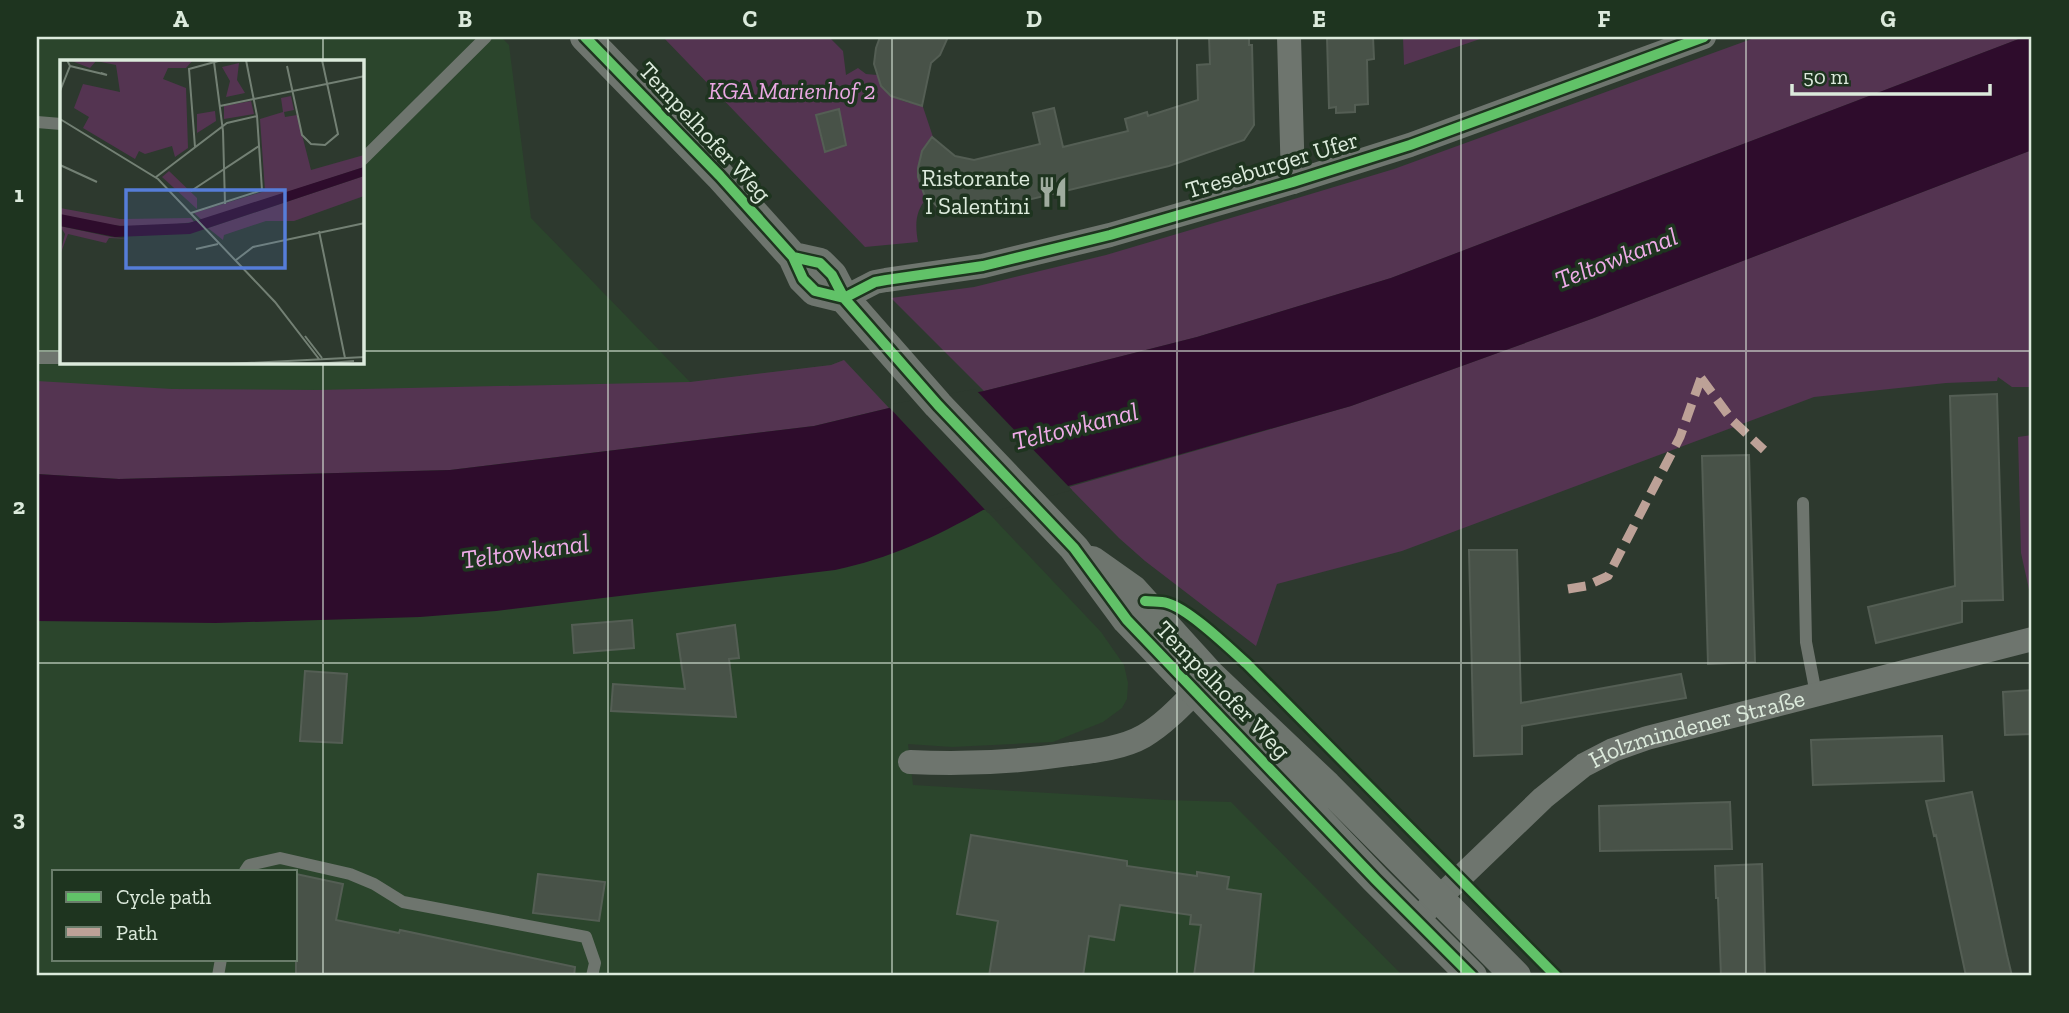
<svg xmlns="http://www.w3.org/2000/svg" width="2069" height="1013" font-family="'Zilla Slab',serif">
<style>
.built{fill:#2b452c;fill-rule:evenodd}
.green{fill:#543451}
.water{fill:#2e0c2c}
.pier{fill:#2d392e}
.building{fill:#485248;stroke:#545e54;stroke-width:2}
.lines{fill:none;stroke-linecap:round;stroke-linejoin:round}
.service{stroke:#6e756e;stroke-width:12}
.minor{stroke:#6e756e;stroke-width:24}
.tertiary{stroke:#6e756e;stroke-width:30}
.quiet{stroke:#bda197;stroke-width:9;stroke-dasharray:18 9;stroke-linecap:butt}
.cycleway-casing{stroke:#1e341f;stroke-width:15}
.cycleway{stroke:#61c268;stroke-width:10}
.grid{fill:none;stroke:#dceadc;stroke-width:2;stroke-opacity:0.55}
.labels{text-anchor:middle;stroke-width:7;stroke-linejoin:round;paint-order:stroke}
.park-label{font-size:24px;font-style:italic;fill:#eaa8e3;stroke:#1e341f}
.street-label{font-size:24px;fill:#dceadc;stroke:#1e341f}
.poi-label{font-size:24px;fill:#dceadc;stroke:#1e341f;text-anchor:end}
.water-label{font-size:26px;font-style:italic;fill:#eeabe7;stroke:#1e341f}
.inset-road{fill:none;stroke:#738074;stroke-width:2}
.view{fill:#567dd9;fill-opacity:0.15;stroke:#567dd9;stroke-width:3.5}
.inset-edge{fill:none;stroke:#dceadc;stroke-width:3.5}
.neatline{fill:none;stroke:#dceadc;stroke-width:2.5}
.grid-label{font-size:23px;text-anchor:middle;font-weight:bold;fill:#dceadc}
</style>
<rect width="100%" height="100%" fill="#2d392e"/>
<path class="built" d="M 37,37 L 501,37 L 509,45 L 531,218 L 690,382 L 831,365 L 844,360 L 1101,632 L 1124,665 L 1128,683 L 1127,699 L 1122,708 L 1103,722 L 1053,742 L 952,747 L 908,744 L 913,785 L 1166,800 L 1231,802 L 1403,976 L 37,976 ZM 61,61 L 362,61 L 362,362 L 61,362 ZM 54,871 L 296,871 L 296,959 L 54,959 Z"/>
<path class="green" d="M 663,37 L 829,37 L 843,51 L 846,75 L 858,68 L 866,74 L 877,75 C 885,95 901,104 922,104 L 933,137 C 917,155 913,177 927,198 C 915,211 915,225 918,242 L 865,247 Z
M 1403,37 L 1480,37 L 1480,39 L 1404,65 Z
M 1757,37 L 2024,37 L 1391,278 L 1197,337 L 984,391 L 891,298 L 974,287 L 1106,255 L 1261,209 L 1394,169 Z
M 2032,150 L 2032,387 L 2012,387 L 1998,377 L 1997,381 L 1946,383 L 1814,397 L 1402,551 L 1277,584 L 1256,646 L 1145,561 L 1119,538 L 1069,487 L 1351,406 L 1594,318 Z
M 844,360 L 889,408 L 814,426 L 450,470 L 119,479 L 37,474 L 37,381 L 172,389 L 317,390 L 690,382 L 831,365 Z
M 2032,435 L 2032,603 L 2021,553 L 2018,437 Z"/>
<path class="water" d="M 2024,37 L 2032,37 L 2032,150 L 1594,318 L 1351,406 L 983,510 C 936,537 888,559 835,570 L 496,611 L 420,617 L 216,623 L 37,621 L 37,474 L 119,479 L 450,470 L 814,426 L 889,408 L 984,391 L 1197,337 L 1391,278 Z"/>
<path class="pier" d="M 975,389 L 1072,490 L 988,513 L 887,405 Z"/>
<path class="building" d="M 880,37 L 948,37 L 940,55 L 931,63 L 922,106 L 891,96 L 881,86 L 874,64 L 876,48 Z
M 1209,37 L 1249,37 L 1249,45 L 1252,45 L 1254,125 L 1244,140 L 1169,166 L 969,214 L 943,212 L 924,194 L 918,177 L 918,168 L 922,151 L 932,137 L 955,156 L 974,160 L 1040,144 L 1033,113 L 1054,108 L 1063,147 L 1128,131 L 1125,119 L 1147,112 L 1148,116 L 1198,100 L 1197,65 L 1210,64 Z
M 1327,37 L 1373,37 L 1374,59 L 1367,60 L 1368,104 L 1355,105 L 1355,112 L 1336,113 L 1336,107 L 1329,108 Z
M 839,109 L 846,145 L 825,152 L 816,115 Z
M 1997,394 L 2003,600 L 1962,601 L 1962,622 L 1876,643 L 1868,607 L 1955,586 L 1950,396 Z
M 1749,455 L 1755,662 L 1708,664 L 1702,456 Z
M 1469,550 L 1517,550 L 1521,703 L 1681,674 L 1686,698 L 1522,726 L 1522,754 L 1474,756 Z
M 632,620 L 634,648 L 574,653 L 572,625 Z
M 735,625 L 739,658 L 729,659 L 736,717 L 611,711 L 613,684 L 685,689 L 677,634 Z
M 305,671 L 347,674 L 342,743 L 300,741 Z
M 2032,690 L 2032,734 L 2005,735 L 2003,692 Z
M 1942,736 L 1944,781 L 1813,785 L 1811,740 Z
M 1972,792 L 2007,955 L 2012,976 L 1966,976 L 1936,835 L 1934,836 L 1926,801 Z
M 1730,802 L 1732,849 L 1600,851 L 1599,806 Z
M 971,835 L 1127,861 L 1127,866 L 1197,876 L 1197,872 L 1229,877 L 1227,889 L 1261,894 L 1253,976 L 1194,976 L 1201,925 L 1190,924 L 1191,915 L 1120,905 L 1114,940 L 1089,936 L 1083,976 L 989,976 L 998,921 L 957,914 Z
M 1762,864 L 1765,976 L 1721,976 L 1718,898 L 1716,898 L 1715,866 Z
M 296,874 L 343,884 L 336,920 L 399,933 L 400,930 L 575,967 L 574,976 L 296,976 Z
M 538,874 L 605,882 L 599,921 L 533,913 Z"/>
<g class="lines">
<path class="service" d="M 37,122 L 61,124
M 362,160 L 486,37
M 37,358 L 61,358
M 1803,503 L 1806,642 L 1816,694
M 245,871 L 249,865 L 280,858 L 350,874 L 374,884 L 403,902 L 586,937 L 595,963 L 592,976
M 218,976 L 221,959"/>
<g class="minor">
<path d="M 1289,37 L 1293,182"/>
<path d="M 844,298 L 875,282 L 886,280 L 983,266 L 1110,235 L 1293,182 L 1410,145 L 1704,37"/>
<path d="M 910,762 C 964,765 1017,762 1071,754 C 1095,751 1123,748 1144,736 C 1168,722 1188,698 1208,679"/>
<path id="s1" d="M 1416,920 L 1543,798 L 1584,765 L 1613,750 L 1647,738 L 2032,639"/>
</g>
<path class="tertiary" d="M 585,37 L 720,176 L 793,257 L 803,279 L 815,291 L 844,298
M 793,257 L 820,263 L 832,275 L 844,298 L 938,405 L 1074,548 L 1127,620 L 1376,880 L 1472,976
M 1092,561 L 1133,590 L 1211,676 L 1327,786 L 1516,976"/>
<path class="quiet" d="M 1701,378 L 1732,420 L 1764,450
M 1568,589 L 1586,586 L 1608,576 L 1680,437 L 1701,378"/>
<defs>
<path id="cycleway" d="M 585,37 L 720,176 L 793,257 L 803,279 L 815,291 L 844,298
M 793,257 L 820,263 L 832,275 L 844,298 L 938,405 L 1074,548 L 1127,620 L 1376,880 L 1472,976
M 844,298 L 875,282 L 886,280 L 983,266 L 1110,235 L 1293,182 L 1410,145 L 1704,37
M 1145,601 C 1152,602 1160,601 1167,603 C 1189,609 1229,648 1247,664 L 1556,976"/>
</defs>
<use href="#cycleway" class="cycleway-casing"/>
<use href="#cycleway" class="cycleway"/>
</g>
<path class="grid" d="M 323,37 L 323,61M 608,37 L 608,976M 892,37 L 892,976M 1177,37 L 1177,976M 1461,37 L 1461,976M 1746,37 L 1746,976M 37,351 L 61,351M 362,351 L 2032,351M 323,362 L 323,976M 37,663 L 2032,663"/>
<defs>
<symbol id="restaurant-bare" viewBox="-9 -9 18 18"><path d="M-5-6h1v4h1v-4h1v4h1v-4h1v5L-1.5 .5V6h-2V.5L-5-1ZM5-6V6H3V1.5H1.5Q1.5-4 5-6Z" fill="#9fac9f" stroke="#1e341f" stroke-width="2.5" paint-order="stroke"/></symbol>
</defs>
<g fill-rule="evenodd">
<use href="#restaurant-bare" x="1031" y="170" width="44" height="44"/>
</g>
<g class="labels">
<g class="park-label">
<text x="792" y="99">KGA Marienhof 2</text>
</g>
<g class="street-label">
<text transform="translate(705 132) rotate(47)" y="8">Tempelhofer Weg</text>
<text transform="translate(1272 165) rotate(-17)" y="8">Treseburger Ufer</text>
<text transform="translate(1223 690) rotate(46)" y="8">Tempelhofer Weg</text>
<text dy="8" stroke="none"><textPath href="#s1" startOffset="348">Holzmindener Straße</textPath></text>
</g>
<g class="poi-label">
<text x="1030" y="186">Ristorante<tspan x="1030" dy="28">I Salentini</tspan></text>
</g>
<g class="water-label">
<text transform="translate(1616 258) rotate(-21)" y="9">Teltowkanal</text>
<text transform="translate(1075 426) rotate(-14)" y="9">Teltowkanal</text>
<text transform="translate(525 551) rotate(-8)" y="9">Teltowkanal</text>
</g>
</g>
<g transform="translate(60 60)">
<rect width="304" height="304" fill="#2d392e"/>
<path d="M 9,0 L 133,0 L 126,8 L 108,8 L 103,19 L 126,28 L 128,88 L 115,97 L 112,86 L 85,94 L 79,91 L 75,99 L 23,68 L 29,57 L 14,48 L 23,24 L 60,32 L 56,5 L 36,1 L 30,8 ZM 179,3 L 177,20 L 185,33 L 166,37 L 170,21 L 162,7 ZM 231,36 L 234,50 L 224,52 L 225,57 L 237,55 L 251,110 L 304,95 L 304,107 L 142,160 L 134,153 L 205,131 L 200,59 L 223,52 L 221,38 ZM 191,41 L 194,54 L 164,59 L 164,46 ZM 155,51 L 156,61 L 137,73 L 137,54 ZM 109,111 L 137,138 L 137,149 L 102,117 ZM 304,116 L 304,136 L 234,161 L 206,161 L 164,175 L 163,180 L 148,168 ZM 0,148 L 60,159 L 131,158 L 134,162 L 91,167 L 41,165 L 14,160 L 0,154 ZM 0,166 L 51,177 L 71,179 L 49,178 L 46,183 L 8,174 L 0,195 L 5,174 Z" fill="#543451"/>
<path d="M 304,107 L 304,116 L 130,174 L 55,177 L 0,166 L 0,154 L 60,166 L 129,163 Z" fill="#2e0c2c"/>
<path class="inset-road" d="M 154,2 L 163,71 L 165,144M 10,6 L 47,15 L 41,13M 227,6 L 242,75 L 251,84 L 265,85 L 278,74 L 262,0M 0,31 L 10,6 L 7,0M 160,46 L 305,16M 0,59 L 98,119 L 215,242 L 259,299M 135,87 L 129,9 L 162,0M 0,105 L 37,122M 96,117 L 167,63 L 197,56M 131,131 L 199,86M 131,153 L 202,130 L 197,56 L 186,0M 259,171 L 285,298M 136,189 L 158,184M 176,200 L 193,187 L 305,163M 245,276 L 262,298M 169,304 L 305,297M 256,304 L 294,301"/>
<path class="view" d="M 66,130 L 225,130 L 225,208 L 66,208 Z"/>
<rect width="304" height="304" class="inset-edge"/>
</g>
<rect width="2069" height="1013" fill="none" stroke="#1e341f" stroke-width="77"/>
<rect x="52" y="870" width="245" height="91" fill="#1e341f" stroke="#6a7d6b" stroke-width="2"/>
<rect x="66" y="892" width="35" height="10" fill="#61c268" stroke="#6a7d6b" stroke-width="2"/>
<text x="116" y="904" font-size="21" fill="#dceadc">Cycle path</text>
<rect x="66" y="927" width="35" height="10" fill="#bda197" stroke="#6a7d6b" stroke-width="2"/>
<text x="116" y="940" font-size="21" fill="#dceadc">Path</text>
<path d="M1792 84v10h198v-10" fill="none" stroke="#dceadc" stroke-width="3.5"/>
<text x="1803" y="84" font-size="21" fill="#dceadc" stroke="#1e341f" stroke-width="5" paint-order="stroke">50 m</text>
<rect x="38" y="38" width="1992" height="936" class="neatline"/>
<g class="grid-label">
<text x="181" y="27">A</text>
<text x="465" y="27">B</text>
<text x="750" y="27">C</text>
<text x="1034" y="27">D</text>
<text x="1319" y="27">E</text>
<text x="1604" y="27">F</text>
<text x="1888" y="27">G</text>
<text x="19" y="202">1</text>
<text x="19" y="514">2</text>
<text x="19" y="826">3</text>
</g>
</svg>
